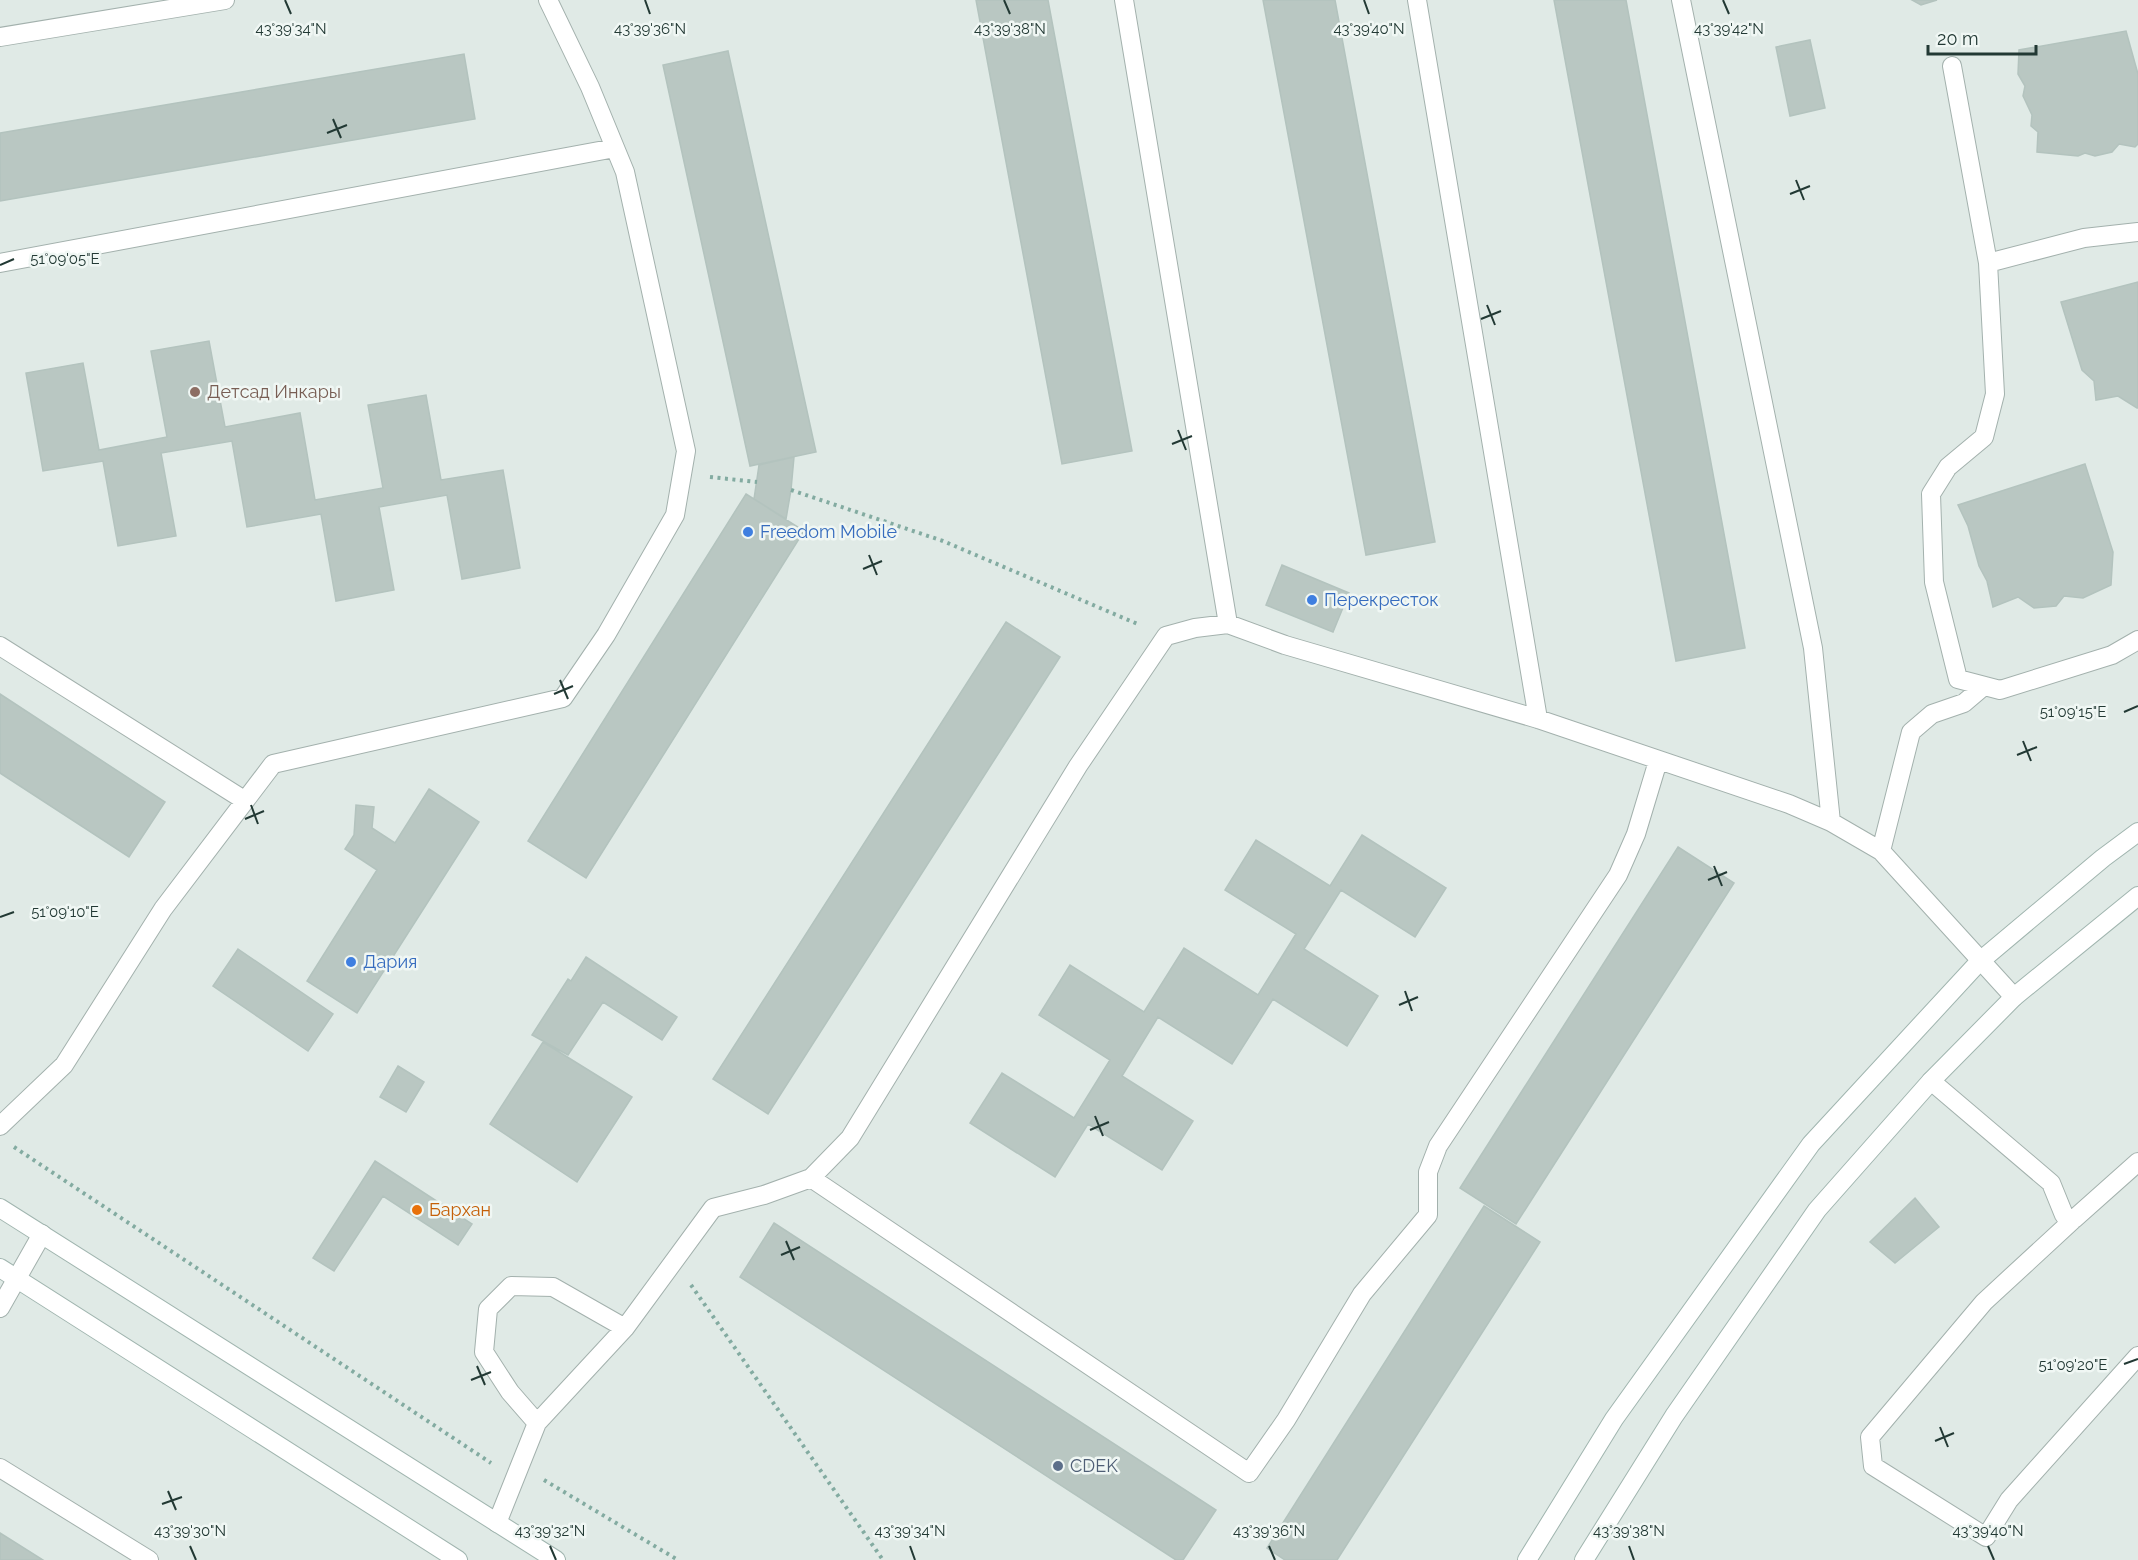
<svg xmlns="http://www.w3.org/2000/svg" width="2138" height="1560" font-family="Raleway,sans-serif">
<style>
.building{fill:#b9c7c2;stroke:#b3c3be;stroke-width:1.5}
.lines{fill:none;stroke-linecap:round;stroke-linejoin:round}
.service-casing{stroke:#a3b1ad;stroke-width:20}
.secondary-casing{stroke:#a0b5af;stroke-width:20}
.path{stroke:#83aba1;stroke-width:4;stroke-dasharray:3 4.5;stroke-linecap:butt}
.service{stroke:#fff;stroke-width:18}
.secondary{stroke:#fff;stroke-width:18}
.ticks{fill:none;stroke:#223934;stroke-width:2}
.education-dot{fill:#8d6e63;stroke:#f0f7f4;stroke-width:2}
.shop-dot{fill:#3f7fe0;stroke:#f0f7f4;stroke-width:2}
.food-dot{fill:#e8710a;stroke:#f0f7f4;stroke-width:2}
.service-dot{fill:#5c6f8a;stroke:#f0f7f4;stroke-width:2}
.labels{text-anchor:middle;stroke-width:5;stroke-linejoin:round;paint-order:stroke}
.education-label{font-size:18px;fill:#785e54;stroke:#f0f7f4;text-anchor:start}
.shop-label{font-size:18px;fill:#366cbe;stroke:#f0f7f4;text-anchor:start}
.food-label{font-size:18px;fill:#c56008;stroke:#f0f7f4;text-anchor:start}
.service-label{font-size:18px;fill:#4e5e75;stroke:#f0f7f4;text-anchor:start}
.ticks-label{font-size:15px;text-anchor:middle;fill:#223934;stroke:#f0f7f4;stroke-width:5;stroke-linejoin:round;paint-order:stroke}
</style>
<rect width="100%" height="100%" fill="#e0eae6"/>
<path class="building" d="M 976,0 L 1048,0 L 1132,451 L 1062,464 Z
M 1263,0 L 1335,0 L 1435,542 L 1366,555 Z
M 1554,0 L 1626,0 L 1745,648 L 1676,661 Z
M 1912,0 L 1937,0 L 1921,5 Z
M 2126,31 L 2138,74 L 2138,144 L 2135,147 L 2119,144 L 2112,152 L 2095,156 L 2085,153 L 2078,156 L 2037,152 L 2038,132 L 2031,126 L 2032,115 L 2023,96 L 2025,86 L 2018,74 L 2019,50 Z
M 1810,40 L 1825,108 L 1790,116 L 1776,47 Z
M 728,51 L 816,452 L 750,466 L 663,65 Z
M 464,54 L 475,119 L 0,201 L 0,133 Z
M 2138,282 L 2138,408 L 2137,408 L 2118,396 L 2096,400 L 2094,381 L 2082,370 L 2061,302 Z
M 209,341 L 225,427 L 300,413 L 315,500 L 383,488 L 368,405 L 426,395 L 441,480 L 503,470 L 520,568 L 462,579 L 447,495 L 379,507 L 394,590 L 336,601 L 321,514 L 247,527 L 232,441 L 161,453 L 176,536 L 118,546 L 103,461 L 43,471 L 26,373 L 83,363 L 99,450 L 167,437 L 151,351 Z
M 794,457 L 791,490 L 786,519 L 754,499 L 759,465 Z
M 2085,464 L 2113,552 L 2111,585 L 2083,598 L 2064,596 L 2056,606 L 2034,608 L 2018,597 L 1993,607 L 1987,581 L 1979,566 L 1968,526 L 1958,505 Z
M 746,494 L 804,531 L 586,878 L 528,841 Z
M 1282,565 L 1349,593 L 1333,632 L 1266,605 Z
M 1006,622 L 1060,657 L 768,1114 L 713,1079 Z
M 0,694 L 165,802 L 129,857 L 0,773 Z
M 429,789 L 479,822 L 357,1013 L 307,981 L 377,870 L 345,849 L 354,835 L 356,805 L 374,807 L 372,828 L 395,843 Z
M 1362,835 L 1446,888 L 1415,937 L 1341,890 L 1304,949 L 1378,996 L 1347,1046 L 1273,999 L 1232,1064 L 1158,1017 L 1122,1076 L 1193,1121 L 1162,1170 L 1088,1124 L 1055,1177 L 970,1123 L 1002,1073 L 1074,1118 L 1110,1060 L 1039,1015 L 1070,965 L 1144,1012 L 1184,948 L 1258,995 L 1296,934 L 1225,890 L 1256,840 L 1330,886 Z
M 1678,847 L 1734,883 L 1516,1224 L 1460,1188 Z
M 238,949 L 333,1014 L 308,1051 L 213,986 Z
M 586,957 L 677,1017 L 662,1040 L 603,1002 L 568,1055 L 532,1035 L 568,979 L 571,981 Z
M 543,1042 L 632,1097 L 577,1182 L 490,1124 Z
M 398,1066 L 424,1082 L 406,1112 L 380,1097 Z
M 375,1161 L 472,1224 L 458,1245 L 383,1196 L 334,1271 L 313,1258 Z
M 1915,1198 L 1939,1227 L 1895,1263 L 1870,1242 Z
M 1484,1206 L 1540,1242 L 1337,1560 L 1285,1560 L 1267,1548 Z
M 774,1223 L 1216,1510 L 1183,1560 L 1176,1560 L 740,1277 Z
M 0,1533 L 43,1560 L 0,1560 Z"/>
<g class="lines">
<defs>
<path id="service" d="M 1124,0 L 1228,624
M 1417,0 L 1538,719
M 1681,0 L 1813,648 L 1831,822
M 0,37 L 225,0
M 1952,66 L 1988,263 L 2084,238 L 2138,232
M 0,263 L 615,148
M 1988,263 L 1995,394 L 1984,437 L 1948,467 L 1931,494 L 1934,582 L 1958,679 L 2000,690 L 2112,655 L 2138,640
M 0,646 L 244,800
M 1881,851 L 1911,732 L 1932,714 L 1964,703 L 1984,686
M 1931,1081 L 2051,1183 L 2064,1215 L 2074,1219 L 2138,1162
M 0,1126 L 64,1065 L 163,909 L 273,764 L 563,698 L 606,635 L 675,515 L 686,451 L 625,172 L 590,87 L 548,0
M 811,1178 L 1249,1473 L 1286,1420 L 1362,1294 L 1428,1215 L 1428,1172 L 1438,1146 L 1618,875 L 1636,834 L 1658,761
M 2074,1219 L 1984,1302 L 1870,1437 L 1873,1466 L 1986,1537 L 2009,1500 L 2138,1356
M 0,1308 L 42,1234
M 537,1423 L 510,1392 L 484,1352 L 488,1309 L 511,1286 L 553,1287 L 625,1328
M 0,1468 L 149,1560
M 497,1523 L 537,1423 L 625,1328 L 713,1208 L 764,1195 L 811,1178 L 850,1138 L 1078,766 L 1166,636 L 1195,628 L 1228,624 L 1285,645 L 1538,719 L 1789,804 L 1831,822 L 1881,851 L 2014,997"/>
<path id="secondary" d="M 0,1208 L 556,1560
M 0,1268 L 458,1560
M 1527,1560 L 1614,1419 L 1811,1144 L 1979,962 L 2103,858 L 2138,832
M 1584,1560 L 1674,1416 L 1817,1210 L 1931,1081 L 2014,997 L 2138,896"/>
</defs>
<use href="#service" class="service-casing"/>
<use href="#secondary" class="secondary-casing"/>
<path class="path" d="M 710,477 L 757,482
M 791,490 L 943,541 L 1140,625
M 14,1147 L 491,1463
M 691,1285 L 883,1560
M 544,1480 L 678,1560"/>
<use href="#service" class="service"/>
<use href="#secondary" class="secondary"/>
</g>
<path class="ticks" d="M 285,0 L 291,14M 645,0 L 650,14M 1004,0 L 1010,14M 1364,0 L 1369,14M 1723,0 L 1729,14M 333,119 L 341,138M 327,133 L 347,125M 1796,180 L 1804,200M 1790,194 L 1810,186M 0,265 L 14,259M 1487,305 L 1495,325M 1481,319 L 1501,311M 1178,430 L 1186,450M 1172,444 L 1192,436M 869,555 L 877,575M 863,569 L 882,561M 560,680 L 568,699M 554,694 L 573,686M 2124,712 L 2138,706M 2023,741 L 2031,761M 2017,755 L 2037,747M 251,805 L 258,824M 245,819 L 264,811M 1714,866 L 1722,886M 1708,880 L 1727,872M 0,917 L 14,912M 1405,991 L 1412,1011M 1399,1005 L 1418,997M 1095,1116 L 1103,1136M 1090,1130 L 1109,1122M 786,1241 L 794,1260M 781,1255 L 800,1247M 2124,1364 L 2138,1359M 477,1366 L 485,1385M 471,1380 L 491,1372M 1940,1427 L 1948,1447M 1935,1441 L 1954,1433M 168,1491 L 176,1510M 162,1504 L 182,1497M 190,1546 L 196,1560M 550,1546 L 556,1560M 910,1546 L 915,1560M 1269,1546 L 1275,1560M 1629,1546 L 1634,1560M 1988,1546 L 1994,1560"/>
<circle class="education-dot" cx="195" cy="392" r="6"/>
<g class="shop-dot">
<circle cx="748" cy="532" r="6"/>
<circle cx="1312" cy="600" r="6"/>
<circle cx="351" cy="962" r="6"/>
</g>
<circle class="food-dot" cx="417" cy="1210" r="6"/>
<circle class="service-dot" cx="1058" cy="1466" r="6"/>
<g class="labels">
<g class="education-label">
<text x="207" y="398">Детсад Инкары</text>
</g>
<g class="shop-label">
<text x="760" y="538">Freedom Mobile</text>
<text x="1324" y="606">Перекресток</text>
<text x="363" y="968">Дария</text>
</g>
<g class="food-label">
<text x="429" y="1216">Бархан</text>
</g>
<g class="service-label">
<text x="1070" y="1472">CDEK</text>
</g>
</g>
<g class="ticks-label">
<text x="291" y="34">43°39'34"N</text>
<text x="650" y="34">43°39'36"N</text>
<text x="1010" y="34">43°39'38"N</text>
<text x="1369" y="34">43°39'40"N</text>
<text x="1729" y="34">43°39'42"N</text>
<text x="65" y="264">51°09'05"E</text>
<text x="2073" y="717">51°09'15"E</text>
<text x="65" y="917">51°09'10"E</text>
<text x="2073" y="1370">51°09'20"E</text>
<text x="190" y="1536">43°39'30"N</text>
<text x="550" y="1536">43°39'32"N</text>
<text x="910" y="1536">43°39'34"N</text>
<text x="1269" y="1536">43°39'36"N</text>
<text x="1629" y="1536">43°39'38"N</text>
<text x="1988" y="1536">43°39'40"N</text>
</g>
<path d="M1928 45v9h108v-9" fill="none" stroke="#223934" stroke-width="3"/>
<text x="1937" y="45" font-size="18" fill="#223934" stroke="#f0f7f4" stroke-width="4.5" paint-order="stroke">20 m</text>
</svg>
